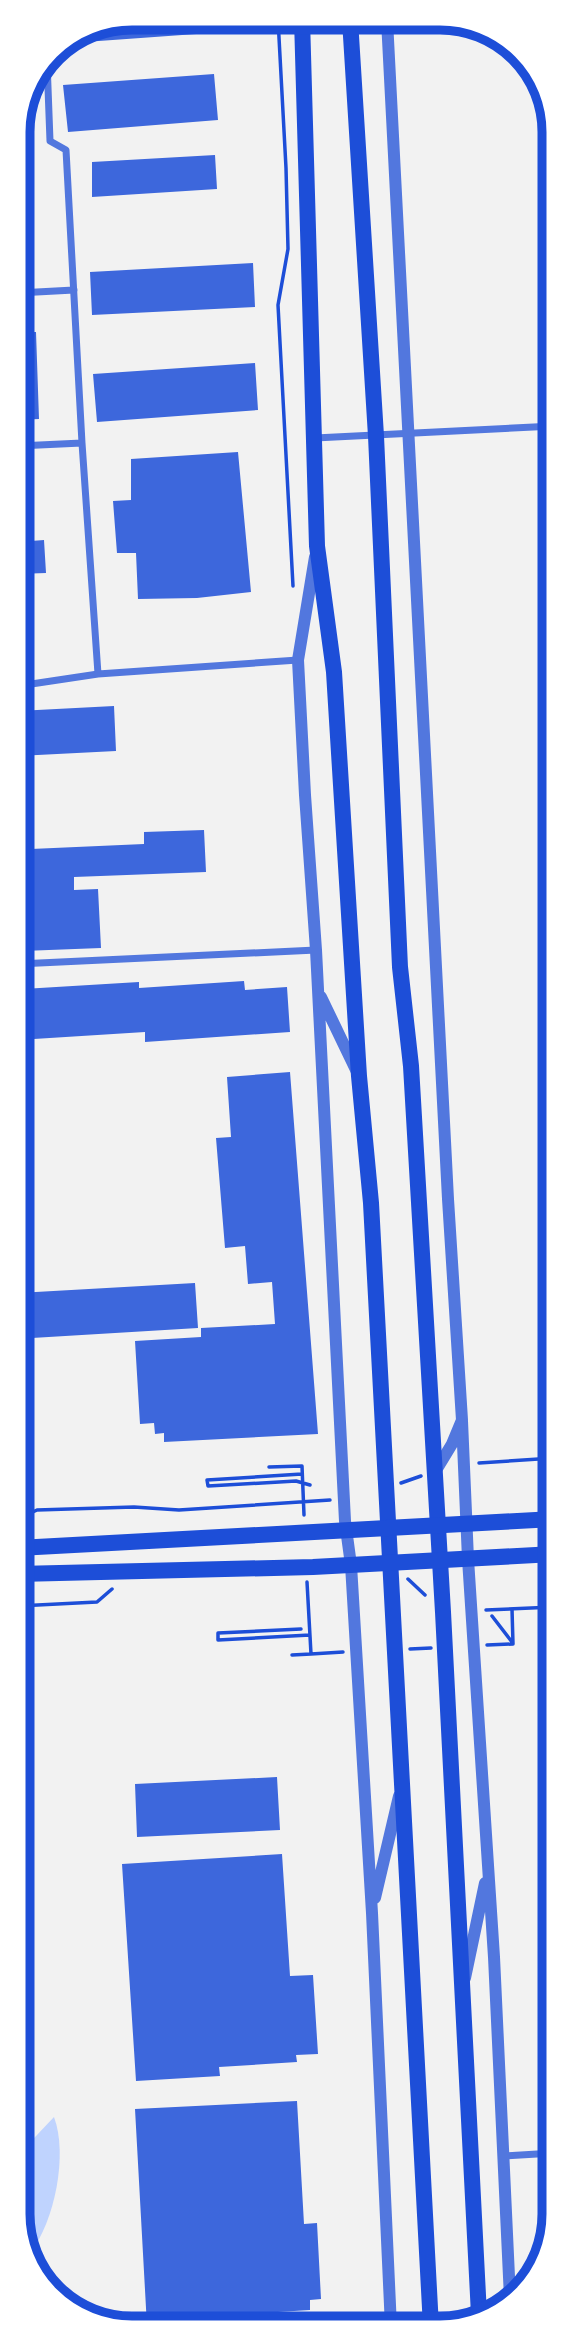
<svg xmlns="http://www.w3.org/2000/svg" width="572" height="2346" font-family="'Asap Condensed',sans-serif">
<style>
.water{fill:#bfd3fe}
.building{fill:#3d67dc}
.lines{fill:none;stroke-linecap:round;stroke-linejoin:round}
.path{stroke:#1d4ed8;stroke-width:3.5}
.minor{stroke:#5277de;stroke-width:7}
.tertiary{stroke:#5277de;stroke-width:12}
.primary{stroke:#1d4ed8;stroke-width:16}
.trunk{stroke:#1d4ed8;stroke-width:16}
.rim{fill:none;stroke:#1d4ed8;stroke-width:9}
</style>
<rect width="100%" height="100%" fill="#f2f2f2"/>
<path class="water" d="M 54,2117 C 68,2154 55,2221 30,2253 L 19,2229 L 19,2154 Z"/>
<path class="building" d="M 132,18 L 208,18 L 210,33 L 71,43 Z
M 214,74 L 218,120 L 68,132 L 63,85 Z
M 21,151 L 25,223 L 18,223 L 18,152 Z
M 215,155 L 217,189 L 92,197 L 92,162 Z
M 253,263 L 255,307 L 92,315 L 90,272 Z
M 18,332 L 36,332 L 39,419 L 18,420 Z
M 255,363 L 258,410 L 97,422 L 93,374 Z
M 238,452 L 251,592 L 197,598 L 138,599 L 136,553 L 117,553 L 113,501 L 131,500 L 131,459 Z
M 44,540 L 46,573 L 18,574 L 18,542 Z
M 114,706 L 116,751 L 18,756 L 18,711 Z
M 204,830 L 206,872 L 74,877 L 74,890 L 98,889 L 101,948 L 23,951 L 23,956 L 18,956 L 18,831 L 30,831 L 31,849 L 144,844 L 144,832 Z
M 244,981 L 245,990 L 287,987 L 290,1032 L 145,1042 L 145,1032 L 18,1040 L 18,996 L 24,996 L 23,989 L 139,982 L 139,988 Z
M 290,1072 L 318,1434 L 164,1442 L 164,1433 L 155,1434 L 154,1423 L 140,1424 L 135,1341 L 201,1337 L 201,1328 L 275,1324 L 272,1282 L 248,1284 L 245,1246 L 225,1248 L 216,1138 L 231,1137 L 227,1077 Z
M 195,1283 L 198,1328 L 32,1338 L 32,1329 L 18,1330 L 18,1293 Z
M 31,1722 L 31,1738 L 18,1739 L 18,1723 Z
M 277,1777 L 280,1830 L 137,1837 L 135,1784 Z
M 282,1854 L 290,1976 L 313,1975 L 318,2054 L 296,2055 L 297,2062 L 219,2067 L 220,2076 L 136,2081 L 122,1864 Z
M 297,2101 L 304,2224 L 317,2223 L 321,2299 L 310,2300 L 310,2310 L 229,2315 L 230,2324 L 147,2326 L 135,2109 Z"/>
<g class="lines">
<path class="path" d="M 278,19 L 286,168 L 288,249 L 278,305 L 293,586
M 479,1463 L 554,1458
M 269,1467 L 302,1466 L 304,1515
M 302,1474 L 207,1480 L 208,1486 L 296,1481 L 310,1485
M 401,1483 L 421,1476
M 18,1519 L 37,1510 L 134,1507 L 179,1510 L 330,1500
M 408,1579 L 425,1595
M 307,1582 L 311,1654 L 343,1652
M 18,1606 L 97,1602 L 112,1589
M 512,1609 L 513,1644
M 486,1610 L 554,1607
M 492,1616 L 512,1642
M 301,1629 L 218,1633 L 218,1640 L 310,1635
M 487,1645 L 513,1644
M 410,1649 L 431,1648
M 292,1655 L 311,1654"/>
<path class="minor" d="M 47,61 L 50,141 L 66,150 L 82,443 L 98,674
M 18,293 L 74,290
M 315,438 L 554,426
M 18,446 L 82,443
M 18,686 L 98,674 L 298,660
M 18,964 L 316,950
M 503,2156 L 554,2153"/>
<path class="tertiary" d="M 387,20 L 448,1199 L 462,1420 L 452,1444 L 435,1472
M 315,557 L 298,660 L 305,795 L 316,950 L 345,1521 L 351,1565 L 372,1913 L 391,2327
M 321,997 L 357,1072
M 462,1421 L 468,1559 L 494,1957 L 510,2298
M 375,1898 L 399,1796
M 465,1978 L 485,1883"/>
<path class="primary" d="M 302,19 L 317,546 L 334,672 L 359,1076 L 371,1203 L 431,2327
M 350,20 L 376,436 L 400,967 L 411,1066 L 443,1612 L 479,2315"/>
<path class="trunk" d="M 18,1548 L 554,1519
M 18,1574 L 313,1567 L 554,1554"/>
</g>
<path d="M0 0H572V2346H0ZM132 30H440A102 102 0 0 1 542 132V2214A102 102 0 0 1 440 2316H132A102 102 0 0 1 30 2214V132A102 102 0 0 1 132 30Z" fill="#fff" fill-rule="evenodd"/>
<path class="rim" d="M132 30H440A102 102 0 0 1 542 132V2214A102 102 0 0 1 440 2316H132A102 102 0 0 1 30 2214V132A102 102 0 0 1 132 30Z"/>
</svg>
